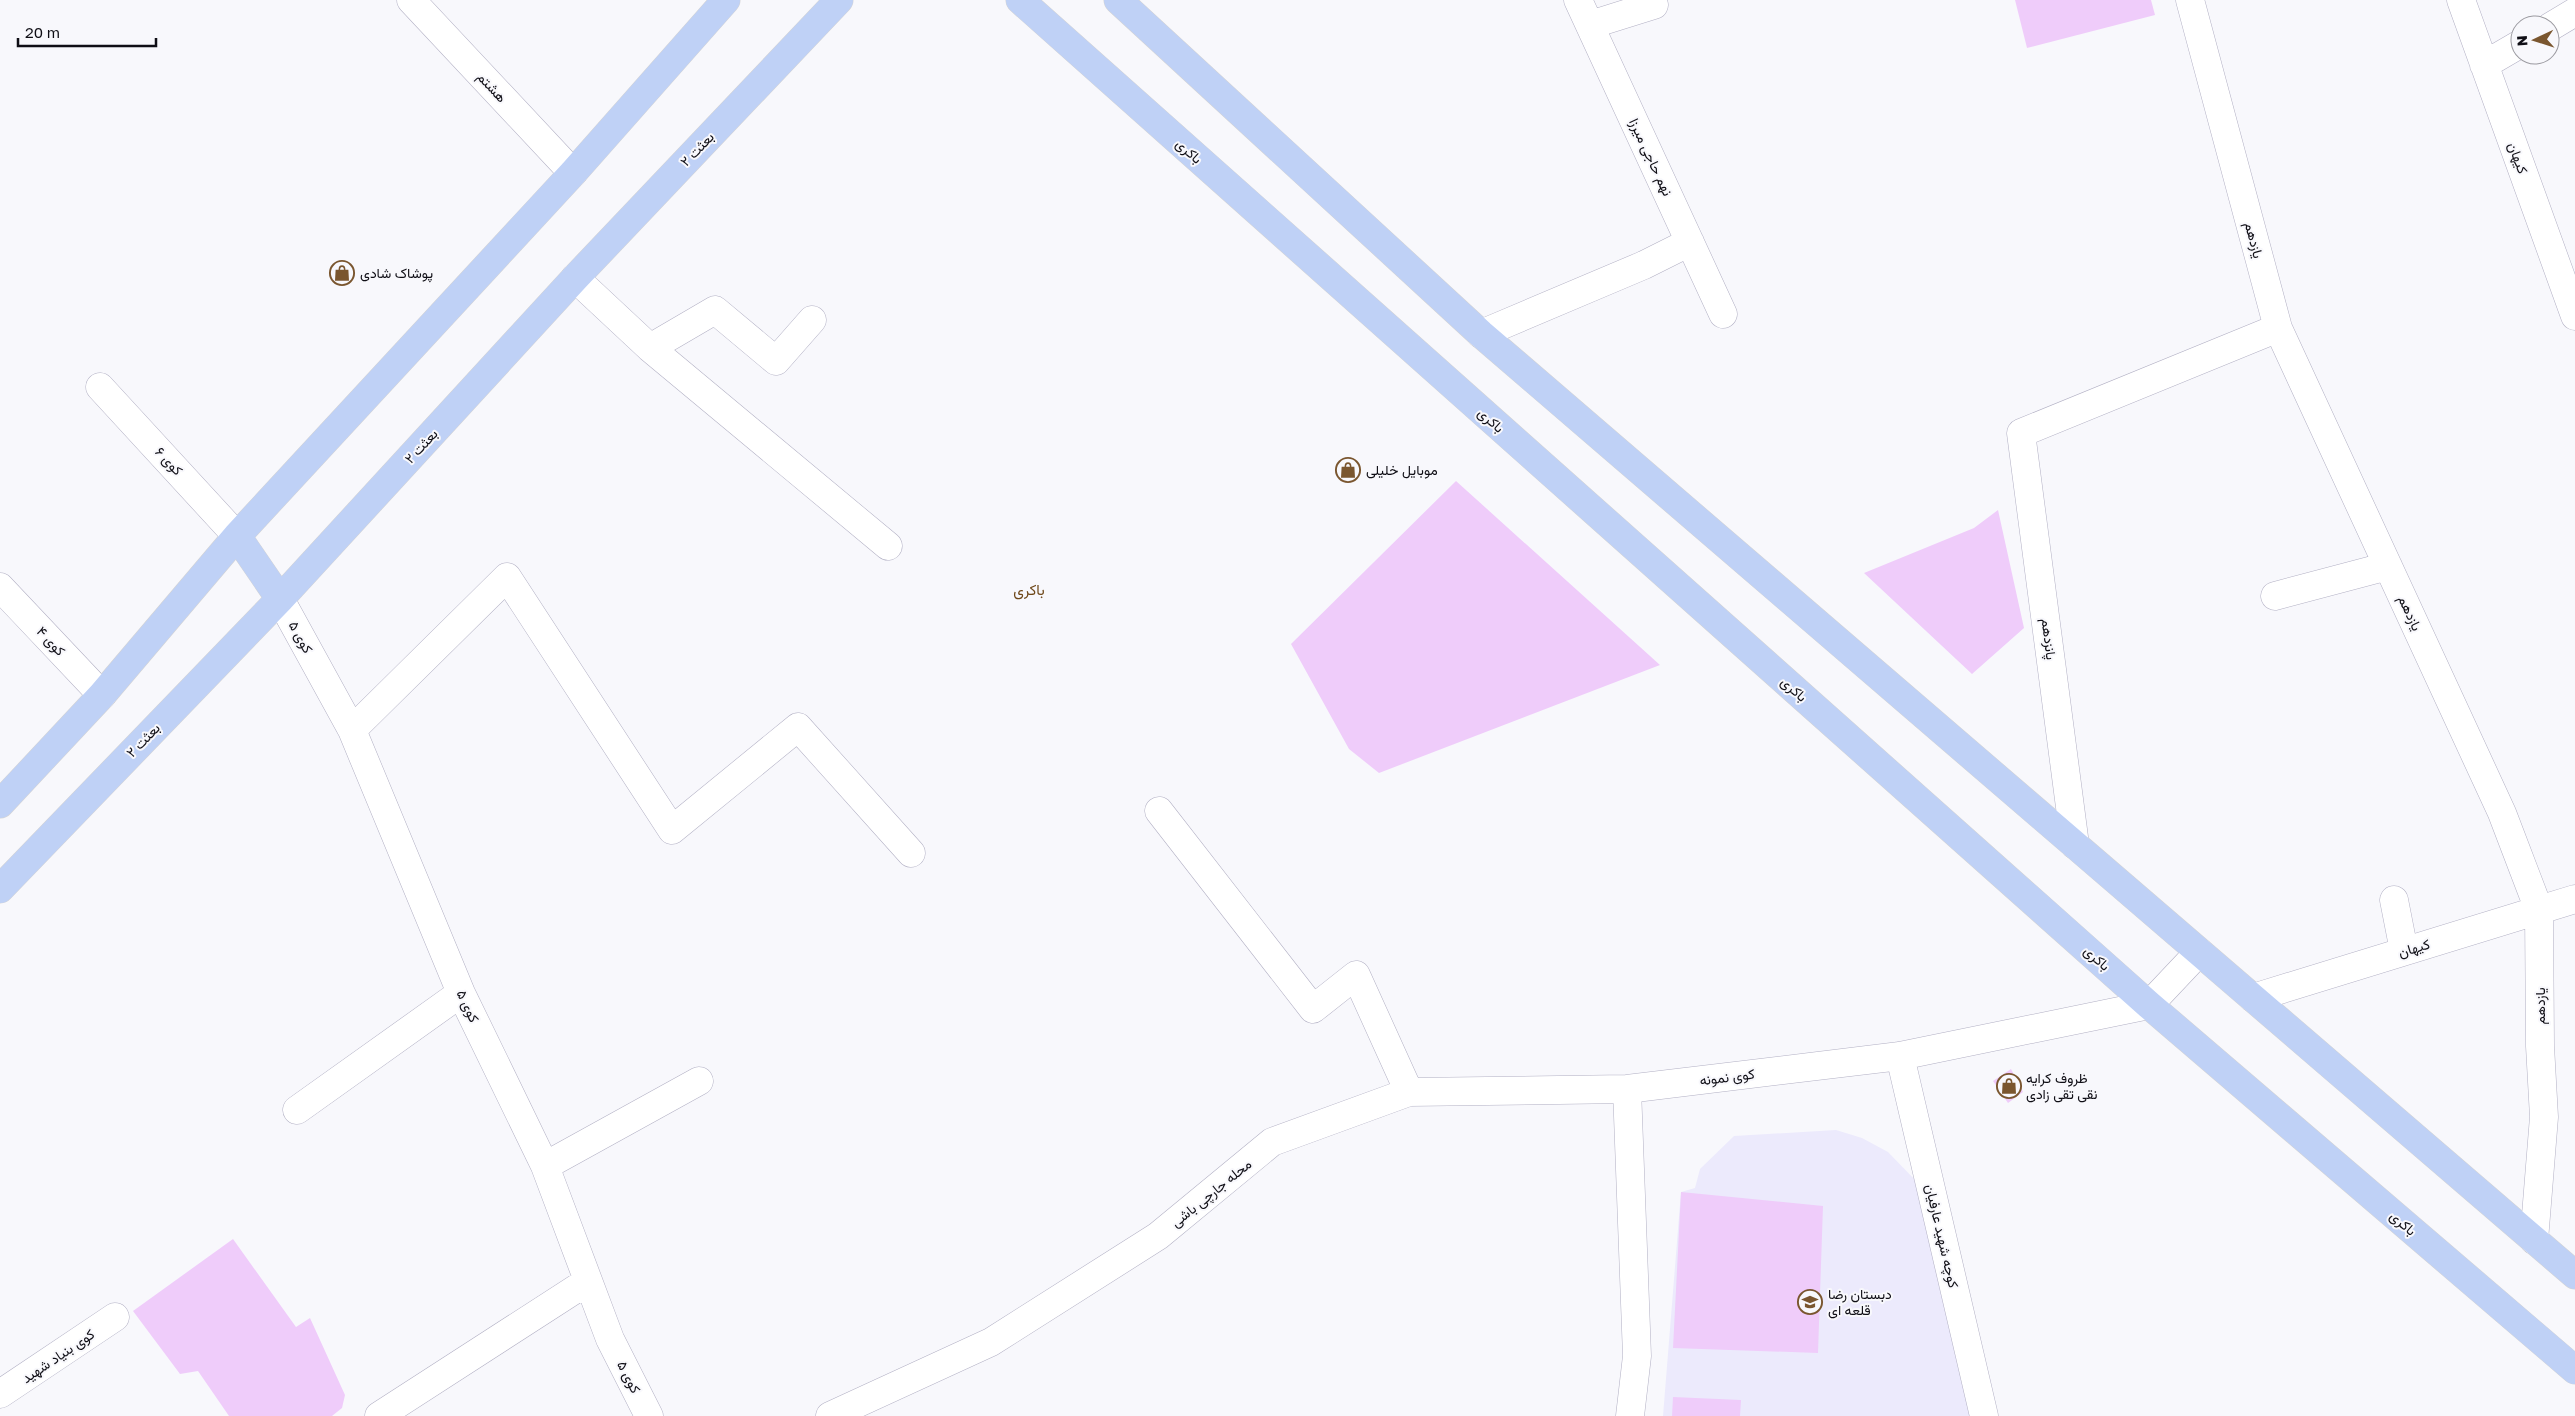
<svg xmlns="http://www.w3.org/2000/svg" width="2575" height="1416" font-family="'Golos Text',Vazirmatn,sans-serif">
<style>
.built{fill:#eceafc}
.building{fill:#efccfa}
.lines{fill:none;stroke-linecap:round;stroke-linejoin:round}
.minor-casing{stroke:#b2b0c4;stroke-width:29}
.major-casing{stroke:#d4d4d5;stroke-width:29}
.minor{stroke:#fff;stroke-width:28}
.major{stroke:#bfd1f6;stroke-width:28}
.labels{text-anchor:middle;stroke-width:4;stroke-linejoin:round;paint-order:stroke}
.street-label{font-size:14px;fill:#0f0e15;stroke:#f8f8fc}
.poi-label{font-size:14px;fill:#0f0e15;stroke:#f8f8fc;text-anchor:start}
.neighbourhood-label{font-size:15px;fill:#6f481a;stroke:#f8f8fc}
</style>
<rect width="100%" height="100%" fill="#f8f8fc"/>
<path class="built" d="M 1836,1130 L 1862,1138 L 1888,1152 L 1918,1183 L 1973,1416 L 1663,1416 L 1681,1192 L 1695,1188 L 1700,1169 L 1734,1136 Z"/>
<path class="building" d="M 2015,0 L 2151,0 L 2155,15 L 2027,48 Z
M 1456,481 L 1660,665 L 1379,773 L 1349,749 L 1291,644 Z
M 1998,510 L 2024,628 L 1972,674 L 1864,573 L 1974,528 Z
M 2011,1069 L 2023,1092 L 2008,1103 L 1993,1081 Z
M 1681,1192 L 1823,1206 L 1818,1353 L 1673,1348 Z
M 233,1239 L 296,1327 L 310,1318 L 345,1395 L 342,1408 L 332,1416 L 229,1416 L 198,1371 L 180,1374 L 133,1311 Z
M 1673,1397 L 1741,1400 L 1740,1416 L 1672,1416 Z"/>
<g class="lines">
<defs>
<path id="minor" d="M 411,0 L 573,173
M 1578,0 L 1723,314
M 2190,0 L 2278,328 L 2502,813 L 2539,910 L 2540,1046 L 2544,1117 L 2534,1240
M 2461,0 L 2575,316
M 1590,25 L 1654,5
M 2550,27 L 2575,12
M 2484,65 L 2520,44
M 575,278 L 650,348 L 888,546
M 1481,334 L 1644,265 L 1690,242
M 650,348 L 715,310 L 776,361 L 812,320
M 100,387 L 237,536
M 0,587 L 102,695
M 2275,596 L 2388,566
M 280,599 L 352,730 L 461,993 L 545,1166 L 610,1339 L 649,1416
M 352,730 L 507,577 L 672,830 L 798,727 L 911,853
M 1159,811 L 1313,1009 L 1356,975 L 1409,1092
M 2075,845 L 2021,433 L 2278,328
M 2394,900 L 2404,951
M 2253,998 L 2575,899
M 1900,1056 L 1984,1416
M 1627,1089 L 1637,1356 L 1630,1416
M 297,1110 L 461,993
M 545,1166 L 699,1081
M 0,1394 L 115,1317
M 379,1416 L 588,1281
M 830,1416 L 991,1342 L 1158,1236 L 1272,1142 L 1409,1092 L 1627,1089 L 1900,1056 L 2149,1005 L 2199,952"/>
<path id="major" d="M 1020,0 L 2149,1005 L 2575,1370
M 1118,0 L 1481,334 L 2575,1275
M 237,536 L 280,599
M 0,804 L 102,695 L 237,536 L 573,173 L 726,0
M 0,889 L 280,599 L 575,278 L 839,0"/>
</defs>
<use href="#minor" class="minor-casing"/>
<use href="#major" class="major-casing"/>
<use href="#minor" class="minor"/>
<use href="#major" class="major"/>
</g>
<defs>
<symbol id="shop-ring" viewBox="-11 -11 22 22"><circle r="9.5" fill="#f8f8fc" stroke="#7a562f" stroke-width="1.5"/><path d="M-5-2.5h2.3a2.7 3.5 0 0 1 5.4 0H5L5.5 6h-11ZM-1.5-2.5h3a1.5 2.3 0 0 0-3 0Z" fill="#7a562f"/></symbol>
<symbol id="school-ring" viewBox="-11 -11 22 22"><circle r="9.5" fill="#f8f8fc" stroke="#7a562f" stroke-width="1.5"/><path d="M0-5L7-2L0 1L-7-2ZM-4 1L0 2.5L4 1V4Q0 6-4 4Z" fill="#7a562f"/></symbol>
</defs>
<g fill-rule="evenodd">
<use href="#shop-ring" x="328" y="259" width="28" height="28"/>
<use href="#shop-ring" x="1334" y="456" width="28" height="28"/>
<use href="#shop-ring" x="1995" y="1072" width="28" height="28"/>
<use href="#school-ring" x="1796" y="1288" width="28" height="28"/>
</g>
<g class="labels">
<g class="street-label">
<text transform="translate(492 87) rotate(47)" y="5">هشتم</text>
<text transform="translate(697 149) rotate(-46)" y="5">بعثت ۲</text>
<text transform="translate(1189 151) rotate(42)" y="5">باکری</text>
<text transform="translate(1651 157) rotate(65)" y="5">نهم حاجی میرزا</text>
<text transform="translate(2518 158) rotate(70)" y="5">کیهان</text>
<text transform="translate(2254 240) rotate(75)" y="5">یازدهم</text>
<text transform="translate(1491 420) rotate(42)" y="5">باکری</text>
<text transform="translate(421 446) rotate(-47)" y="5">بعثت ۲</text>
<text transform="translate(169 461) rotate(47)" y="5">کوی ۶</text>
<text transform="translate(2410 613) rotate(65)" y="5">یازدهم</text>
<text transform="translate(301 637) rotate(61)" y="5">کوی ۵</text>
<text transform="translate(2049 639) rotate(83)" y="5">پانزدهم</text>
<text transform="translate(51 641) rotate(47)" y="5">کوی ۴</text>
<text transform="translate(1794 689) rotate(42)" y="5">باکری</text>
<text transform="translate(143 740) rotate(-46)" y="5">بعثت ۲</text>
<text transform="translate(2414 948) rotate(-17)" y="5">کیهان</text>
<text transform="translate(2097 958) rotate(42)" y="5">باکری</text>
<text transform="translate(468 1006) rotate(65)" y="5">کوی ۵</text>
<text transform="translate(2540 1006) rotate(-90)" y="5">یازدهم</text>
<text transform="translate(1727 1077) rotate(-7)" y="5">کوی نمونه</text>
<text transform="translate(1211 1193) rotate(-39)" y="5">محله جارچی باشی</text>
<text transform="translate(2403 1223) rotate(41)" y="5">باکری</text>
<text transform="translate(1942 1236) rotate(77)" y="5">کوچه شهید عارفیان</text>
<text transform="translate(58 1356) rotate(-34)" y="5">کوی بنیاد شهید</text>
<text transform="translate(629 1377) rotate(63)" y="5">کوی ۵</text>
</g>
<g class="poi-label">
<text x="360" y="278">پوشاک شادی</text>
<text x="1366" y="475">موبایل خلیلی</text>
<text x="2026" y="1083">ظروف کرایه<tspan x="2026" dy="16">نقی تقی زادی</tspan></text>
<text x="1828" y="1299">دبستان رضا<tspan x="1828" dy="16">قلعه ای</tspan></text>
</g>
<g class="neighbourhood-label">
<text x="1029" y="595">باکری</text>
</g>
</g>
<g transform="translate(2535 40) rotate(266)"><circle r="24" fill="#f8f8fc" stroke="#9b9aa0"/>
<path d="M0-4L9 19L0 12L-9 19Z" fill="#7a562f"/>
<text y="-8" font-size="14" font-weight="bold" text-anchor="middle" fill="#0f0e15">N</text>
</g>
<path d="M18 38v8h138v-8" fill="none" stroke="#0f0e15" stroke-width="2.5"/>
<text x="25" y="38" font-size="15" fill="#0f0e15" stroke="#f8f8fc" stroke-width="4" paint-order="stroke">20 m</text>
</svg>
